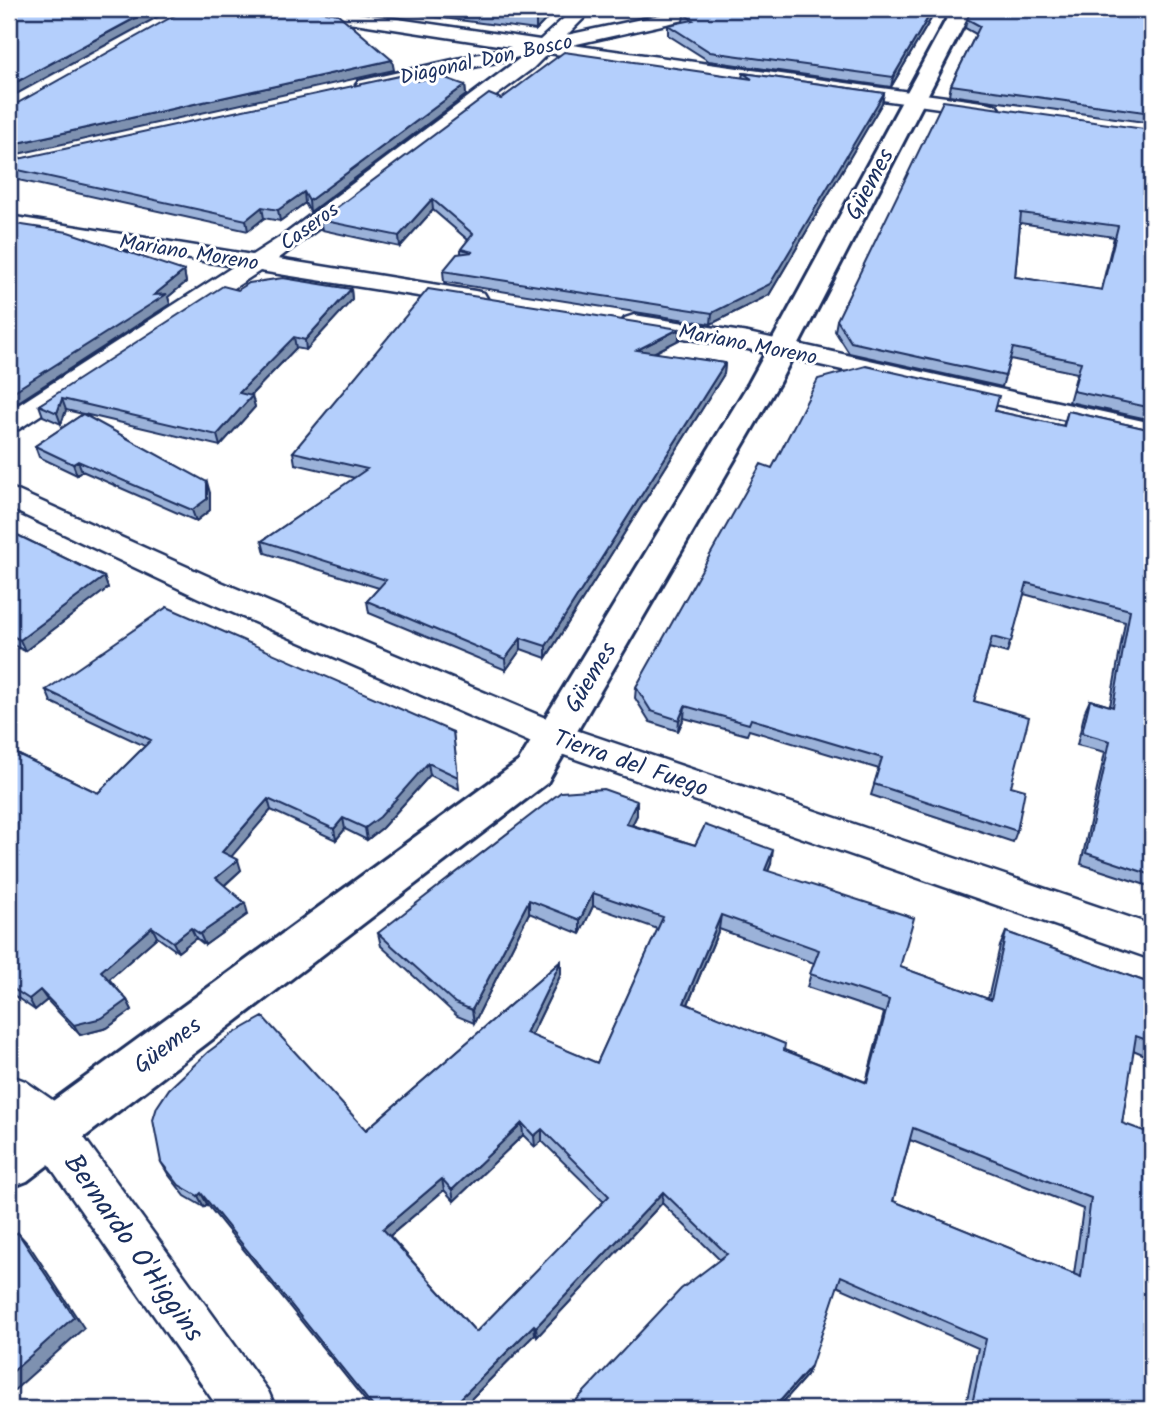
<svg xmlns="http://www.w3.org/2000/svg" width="1161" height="1418" font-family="Kalam,sans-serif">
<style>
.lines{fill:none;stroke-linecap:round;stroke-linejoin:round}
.street-casing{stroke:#1b2f5e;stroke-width:5}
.primary-casing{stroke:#1b2f5e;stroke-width:6}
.street{fill:#fff;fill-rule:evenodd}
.primary{fill:#fff;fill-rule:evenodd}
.wall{fill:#9bb2d9;stroke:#1b2f5e;stroke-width:2;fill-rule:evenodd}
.shaded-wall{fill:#7e91b0;stroke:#1b2f5e;stroke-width:2}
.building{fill:#b4cffc;stroke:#1b2f5e;stroke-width:2;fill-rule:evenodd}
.labels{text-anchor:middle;stroke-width:6;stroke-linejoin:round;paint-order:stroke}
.far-street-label{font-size:21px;fill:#1b2f5e;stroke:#fff}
.street-label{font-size:24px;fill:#1b2f5e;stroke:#fff}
.near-street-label{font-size:28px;fill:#1b2f5e;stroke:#fff}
</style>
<rect width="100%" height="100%" fill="#fff"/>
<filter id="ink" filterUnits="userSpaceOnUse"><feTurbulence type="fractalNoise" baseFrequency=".0143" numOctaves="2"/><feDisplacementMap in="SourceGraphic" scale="14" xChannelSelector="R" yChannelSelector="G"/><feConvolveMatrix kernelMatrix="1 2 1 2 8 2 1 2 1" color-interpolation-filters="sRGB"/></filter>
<g filter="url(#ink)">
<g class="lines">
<defs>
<path id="street" d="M 287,9 L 330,9 L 540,40 L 574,9 L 593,9 L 567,35 L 688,9 L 720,9 L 711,14 L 572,45 L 989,103 L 996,105 L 999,109 L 996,113 L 989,115 L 548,53 L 533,68 L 278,259 L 475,291 L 484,293 L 487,298 L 484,303 L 475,305 L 260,271 L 19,429 L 9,431 L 9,411 L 234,266 L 9,230 L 9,216 L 252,255 L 288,232 L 523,56 L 366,91 L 359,89 L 356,85 L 359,81 L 511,47 L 296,14 Z
M 634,315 L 748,333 L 1152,423 L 1152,439 L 748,349 L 625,328 L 621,323 L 625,318 Z
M 9,487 L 221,582 L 567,727 L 1152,925 L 1152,959 L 541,747 L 199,598 L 9,508 Z
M 9,1075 L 25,1081 L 61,1106 L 268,1391 L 276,1409 L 219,1409 L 29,1136 L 9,1122 Z"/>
<path id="primary" d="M 952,9 L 972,9 L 779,383 L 547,783 L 27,1181 L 9,1188 L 9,1133 L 519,761 L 749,383 Z"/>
</defs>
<use href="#street" class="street-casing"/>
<use href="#primary" class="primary-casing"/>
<use href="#street" class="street"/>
<use href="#primary" class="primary"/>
</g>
<path class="wall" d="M 374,9 L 556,9 L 536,30 Z
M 705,9 L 950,9 L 945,17 L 935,12 L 891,87 L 709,61 L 668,35 L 668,25 L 683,22 L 684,14 Z
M 1152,9 L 1152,123 L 949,95 L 951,85 L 976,34 L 965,28 L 967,19 Z
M 743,73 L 884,93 L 882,103 L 769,295 L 711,324 L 444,282 L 443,271 L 461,253 L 461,249 L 468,240 L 433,210 L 400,247 L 322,230 L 320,220 L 501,99 L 742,78 Z
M 417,81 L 465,85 L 466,95 L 310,212 L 305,203 L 280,221 L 264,218 L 248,231 L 9,178 L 9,161 Z
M 1152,130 L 1152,420 L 1069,402 L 1077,373 L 1010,359 L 1002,387 L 849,353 L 835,331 L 837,320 ZM 1020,223 L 1114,237 L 1101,290 L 1015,277 Z
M 9,223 L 184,271 L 186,282 L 168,297 L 170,304 L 15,404 L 9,401 Z
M 351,289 L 352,300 L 306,350 L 296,348 L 250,396 L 252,396 L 255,407 L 220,446 L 84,414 L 210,493 L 210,510 L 196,521 L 82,471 L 77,475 L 39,457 L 35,446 L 83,414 L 66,410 L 61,424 L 43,416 L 39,405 L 238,290 Z
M 679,329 L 679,340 L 654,353 L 725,363 L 724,374 L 546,658 L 521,649 L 506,670 L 369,613 L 367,601 L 379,588 L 265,553 L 262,541 L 355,478 L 295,464 L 293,452 Z
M 995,411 L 1063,426 L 1068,411 L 1152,430 L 1152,887 L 1081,864 L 1105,752 L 1077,745 L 1085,711 L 1090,700 L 1110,706 L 1125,622 L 1024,594 L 1007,653 L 989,648 L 974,701 L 1011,786 L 1017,831 L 1013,842 L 871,795 L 879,769 L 749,730 L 747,735 L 684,718 L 678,731 L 650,722 L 635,698 L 636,687 L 772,468 Z
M 9,531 L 104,577 L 108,588 L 25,651 L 9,643 Z
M 46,690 L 453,732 L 459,789 L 430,775 L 382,828 L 367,840 L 345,829 L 336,840 L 271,810 L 231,856 L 241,870 L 224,886 L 248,914 L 205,945 L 196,938 L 178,952 L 157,937 L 109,979 L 127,1000 L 132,1010 L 107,1028 L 80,1035 L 47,1000 L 35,1010 L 9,992 L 9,750 L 98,793 L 145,746 L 51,702 Z
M 637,801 L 637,815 L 632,825 L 695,845 L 771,864 L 768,871 L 900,967 L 988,999 L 1000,946 L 1006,932 L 1152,984 L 1152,1058 L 1133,1050 L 1122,1123 L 1152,1409 L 965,1409 L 978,1348 L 837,1286 L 807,1375 L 777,1409 L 568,1409 L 720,1260 L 662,1203 L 537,1337 L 535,1334 L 461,1409 L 372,1409 L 207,1204 L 204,1207 L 185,1196 L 168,1174 L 161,1162 L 366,1130 L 561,961 L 561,974 L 531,1036 L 597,1063 L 658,929 L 593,906 L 580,934 L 529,913 L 474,1023 L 457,1016 L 381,946 L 378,933 ZM 719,929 L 814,963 L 807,987 L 884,1013 L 866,1082 L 784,1050 L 688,1004 ZM 523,1135 L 535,1147 L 542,1141 L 604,1202 L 476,1332 L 390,1236 L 444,1190 L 454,1201 ZM 910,1140 L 1083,1209 L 1074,1274 L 893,1201 Z"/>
<path class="shaded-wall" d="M 152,9 L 172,9 L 9,98 L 9,86 Z
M 546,9 L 556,9 L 536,30 L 536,20 Z
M 933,9 L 936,9 L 935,12 L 891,87 L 893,77 Z
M 946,9 L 950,9 L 945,17 Z
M 392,60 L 394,70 L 9,156 L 9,145 Z
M 465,85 L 466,95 L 310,212 L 309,201 Z
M 884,93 L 882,103 L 769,295 L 711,324 L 712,313 Z
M 304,192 L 305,203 L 280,221 L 278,210 Z
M 432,199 L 433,210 L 400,247 L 399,236 Z
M 262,207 L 264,218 L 248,231 L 246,220 Z
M 184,271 L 186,282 L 168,297 L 170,304 L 15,404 L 11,393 L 154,295 Z
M 351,289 L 352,300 L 306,350 L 305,340 Z
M 679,329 L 679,340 L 637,361 L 637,350 Z
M 294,337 L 296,348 L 242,404 L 239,393 Z
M 725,363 L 724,374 L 546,658 L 546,646 Z
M 252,396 L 255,407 L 220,446 L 217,435 Z
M 62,399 L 66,410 L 61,424 L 57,413 Z
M 78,461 L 82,471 L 77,475 L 73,464 Z
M 207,482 L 210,493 L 210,510 L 196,521 L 192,510 Z
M 104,577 L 108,588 L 25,651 L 20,640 Z
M 521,638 L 521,649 L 506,670 L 505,659 Z
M 685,706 L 684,718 L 678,731 L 679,720 Z
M 428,763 L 430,775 L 382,828 L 367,840 L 365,828 Z
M 268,799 L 271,810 L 226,863 L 222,852 Z
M 637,801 L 637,815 L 626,838 L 626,824 Z
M 343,818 L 345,829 L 336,840 L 334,829 Z
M 773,850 L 771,864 L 763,883 L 765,870 Z
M 238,860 L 241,870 L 220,889 L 216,878 Z
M 593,893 L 593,906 L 580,934 L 580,920 Z
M 529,900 L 529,913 L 474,1023 L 472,1010 Z
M 245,903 L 248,914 L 205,945 L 200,934 Z
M 721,915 L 719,929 L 683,1016 L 684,1003 Z
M 152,927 L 157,937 L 107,981 L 101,971 Z
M 191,928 L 196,938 L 178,952 L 173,942 Z
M 561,961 L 561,974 L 526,1046 L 526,1033 Z
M 40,990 L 47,1000 L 35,1010 L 29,999 Z
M 127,1000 L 132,1010 L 107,1028 L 80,1035 L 74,1025 Z
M 522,1123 L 523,1135 L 454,1201 L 452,1190 Z
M 542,1129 L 542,1141 L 535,1147 L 534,1136 Z
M 442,1179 L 444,1190 L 386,1239 L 383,1229 Z
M 663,1192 L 662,1203 L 537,1337 L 536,1327 Z
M 201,1193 L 207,1204 L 204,1207 L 198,1196 Z
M 18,1233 L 29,1245 L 84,1328 L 9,1395 L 9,1375 Z
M 534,1325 L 535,1334 L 461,1409 L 450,1409 Z
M 811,1366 L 807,1375 L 777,1409 L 773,1409 Z"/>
<path class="building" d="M 9,9 L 152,9 L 9,86 Z
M 186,9 L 306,9 L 338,14 L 392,60 L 9,145 L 9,106 L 14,105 Z
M 447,9 L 546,9 L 536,20 Z
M 705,9 L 933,9 L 893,77 L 710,52 L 668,25 L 693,20 L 684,14 Z
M 972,9 L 1152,9 L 1152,113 L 951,85 L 980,26 L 967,19 Z
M 564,52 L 752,79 L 743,73 L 884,93 L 770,284 L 712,313 L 443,271 L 457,254 L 473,252 L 461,249 L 473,234 L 432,199 L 399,236 L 320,220 L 489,94 L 501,99 Z
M 408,74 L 417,81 L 440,76 L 465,85 L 309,201 L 304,192 L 278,210 L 262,207 L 246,220 L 9,168 L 9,161 Z
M 943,101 L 1152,130 L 1152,408 L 1073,391 L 1081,362 L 1013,348 L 1005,376 L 851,342 L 837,320 ZM 1021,213 L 1118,226 L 1102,290 L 1015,277 Z
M 9,223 L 68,232 L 184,271 L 154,295 L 167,294 L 11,393 L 9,392 Z
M 283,278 L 351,289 L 305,340 L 294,337 L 239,393 L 252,396 L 217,435 L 62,399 L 57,413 L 39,405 L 223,286 L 238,290 L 249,283 Z
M 428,289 L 679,329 L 637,350 L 725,363 L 546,646 L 521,638 L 505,659 L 367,601 L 386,580 L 262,541 L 367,469 L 293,452 Z
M 866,366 L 999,396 L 995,411 L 1064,426 L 1068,411 L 1152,430 L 1152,875 L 1086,853 L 1110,741 L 1082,733 L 1090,700 L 1113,707 L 1130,610 L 1027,583 L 1011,642 L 992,637 L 974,701 L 1029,717 L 1011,786 L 1025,790 L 1017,831 L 874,784 L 882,758 L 751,719 L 749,724 L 685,706 L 679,720 L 651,711 L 636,687 L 761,464 L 772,468 L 818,379 Z
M 83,414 L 207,482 L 207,499 L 192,510 L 78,461 L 73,464 L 35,446 Z
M 9,531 L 104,577 L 20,640 L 9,634 Z
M 167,607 L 453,732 L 458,777 L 428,763 L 380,817 L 365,828 L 343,818 L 334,829 L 268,799 L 222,852 L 238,860 L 216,878 L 245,903 L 200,934 L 191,928 L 173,942 L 152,927 L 101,971 L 127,1000 L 102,1018 L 74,1025 L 40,990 L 29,999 L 9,986 L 9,750 L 98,793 L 151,740 L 46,690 Z
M 603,789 L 637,801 L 626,824 L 695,845 L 705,825 L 773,850 L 765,870 L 914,918 L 900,967 L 991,1000 L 1006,932 L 1152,984 L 1152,1042 L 1136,1036 L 1122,1123 L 1152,1134 L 1152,1409 L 971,1409 L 986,1339 L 841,1276 L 811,1366 L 773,1409 L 568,1409 L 681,1289 L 727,1254 L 663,1192 L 536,1327 L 534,1325 L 450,1409 L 375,1409 L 201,1193 L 198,1196 L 179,1185 L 161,1162 L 153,1120 L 157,1107 L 169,1089 L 208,1052 L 231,1035 L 263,1017 L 366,1130 L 561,961 L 526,1033 L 597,1063 L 663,917 L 593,893 L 580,920 L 529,900 L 472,1010 L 455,1003 L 378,933 L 561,792 ZM 721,915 L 819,950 L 810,974 L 889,1000 L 867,1083 L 784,1050 L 785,1044 L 684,1003 ZM 522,1123 L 534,1136 L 542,1129 L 609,1196 L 476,1332 L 383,1229 L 442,1179 L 452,1190 ZM 913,1128 L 1091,1198 L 1081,1277 L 893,1201 Z
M 18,1233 L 74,1317 L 9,1375 L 9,1234 Z"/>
</g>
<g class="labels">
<g class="far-street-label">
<text transform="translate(486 59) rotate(-12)" y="7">Diagonal Don Bosco</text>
<text transform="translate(309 226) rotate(-36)" y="7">Caseros</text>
<text transform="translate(189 252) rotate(9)" y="7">Mariano Moreno</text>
<text transform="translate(748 344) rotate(11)" y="7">Mariano Moreno</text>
</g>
<g class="street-label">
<text transform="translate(869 184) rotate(-62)" y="8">Güemes</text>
<text transform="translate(590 677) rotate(-59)" y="8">Güemes</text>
<text transform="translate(631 763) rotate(19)" y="8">Tierra del Fuego</text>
<text transform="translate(167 1045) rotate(-37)" y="8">Güemes</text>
</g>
<g class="near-street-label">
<text transform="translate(135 1247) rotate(55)" y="10">Bernardo O'Higgins</text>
</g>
</g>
<rect width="1161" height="1418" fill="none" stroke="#fff" stroke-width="35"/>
<rect x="18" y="18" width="1126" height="1383" fill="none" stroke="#1b2f5e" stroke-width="2.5" filter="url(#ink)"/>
</svg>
